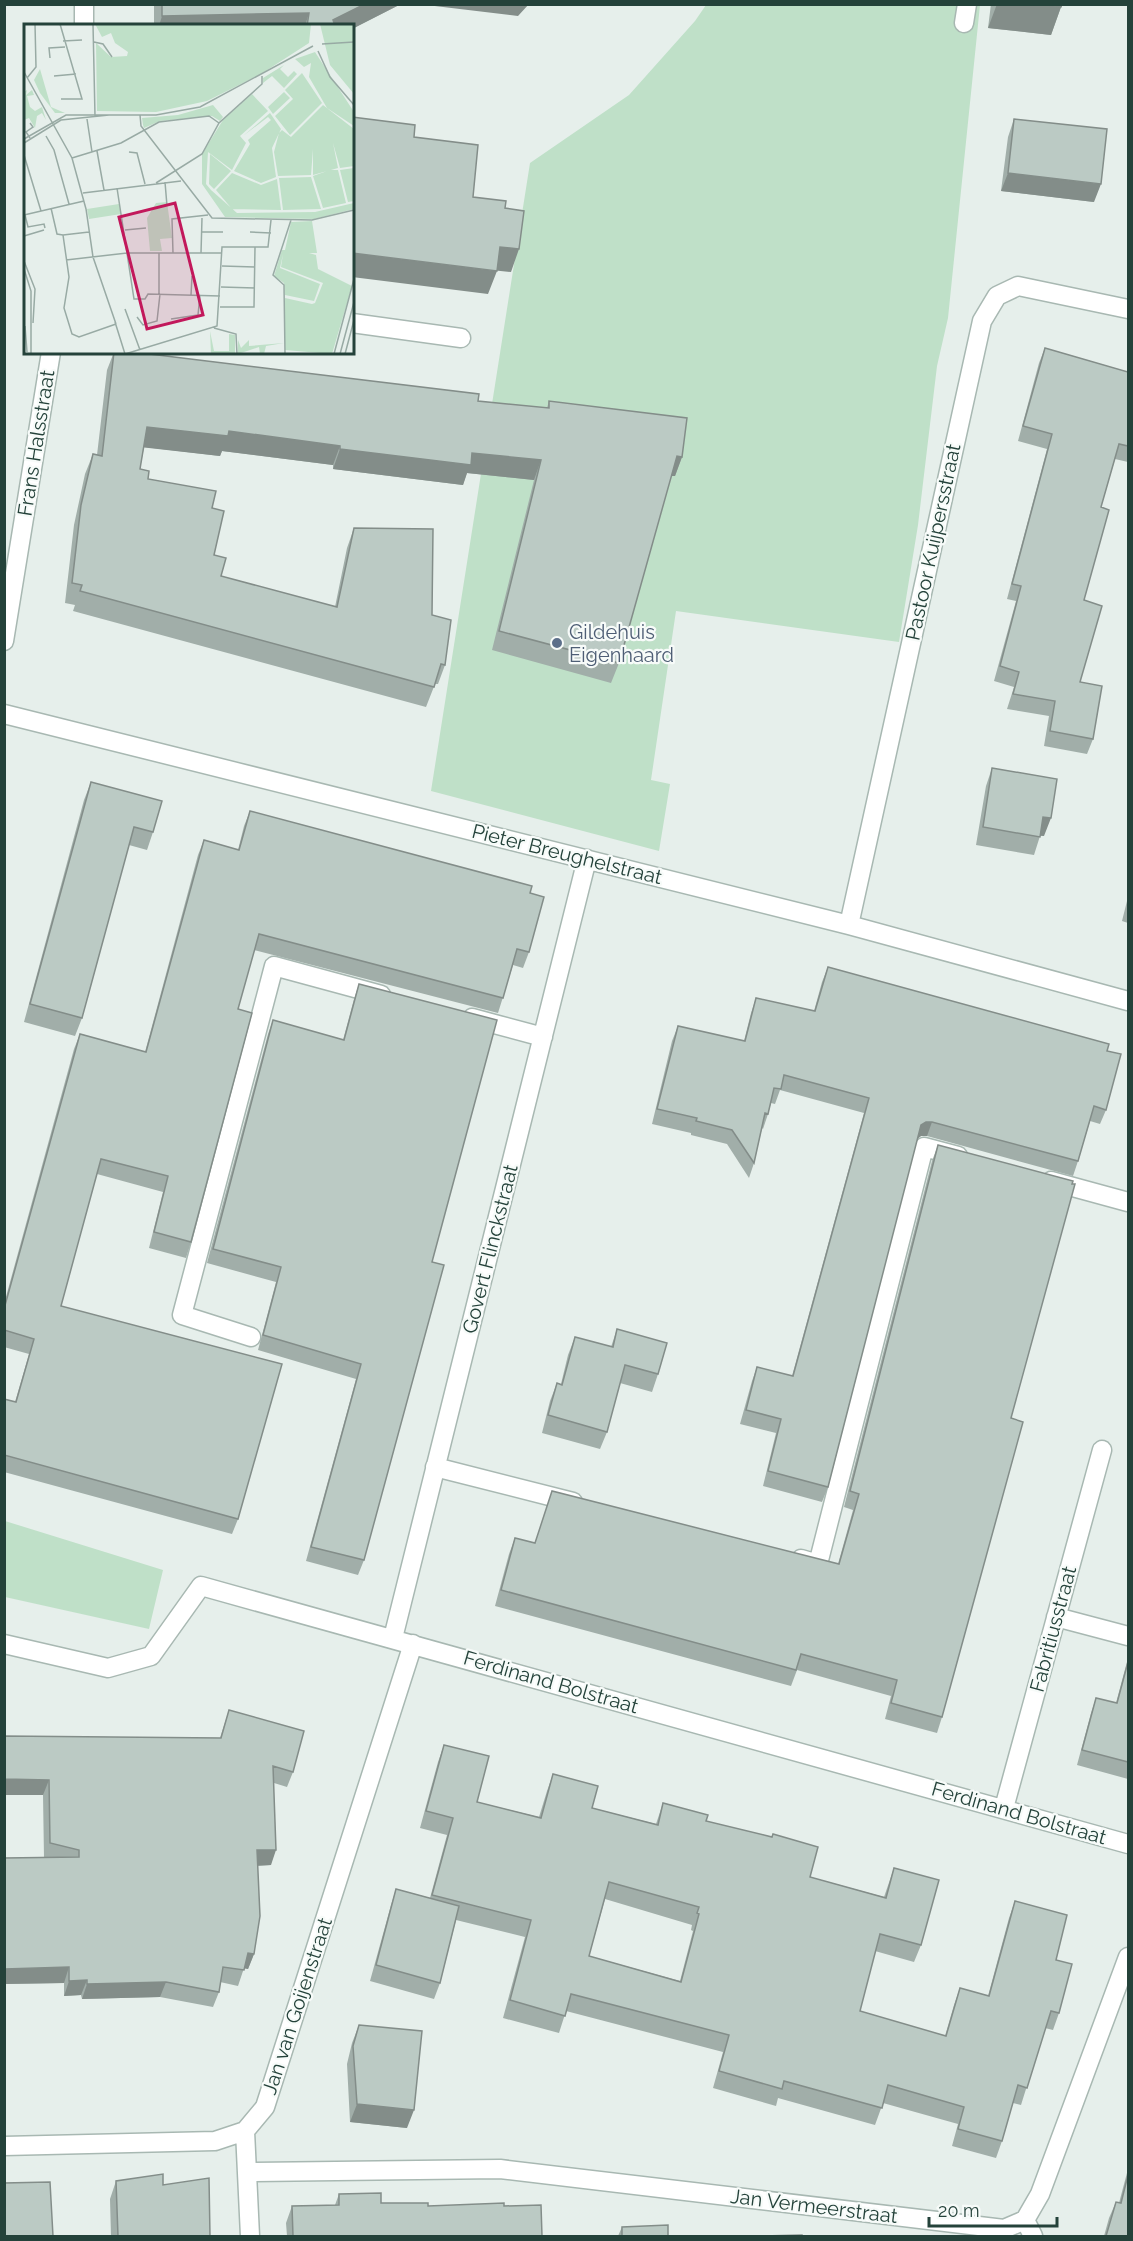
<svg xmlns="http://www.w3.org/2000/svg" width="1133" height="2241" font-family="Raleway,sans-serif">
<style>
.green{fill:#bfe0c8}
.lines{fill:none;stroke-linecap:round;stroke-linejoin:round}
.minor-casing{stroke:#a8b8b2;stroke-width:21}
.minor{stroke:#fff;stroke-width:18}
.wall{fill:#a1aea9;fill-rule:evenodd}
.shaded-wall{fill:#838d89}
.building{fill:#bbcac4;stroke:#838d89;stroke-width:1.5;fill-rule:evenodd}
.service-dot{fill:#5c6f8a;stroke:#f7fbf9;stroke-width:2}
.labels{text-anchor:middle;stroke-width:4.5;stroke-linejoin:round;paint-order:stroke}
.street-label{font-size:20px;fill:#24423a;stroke:#f7fbf9}
.service-label{font-size:20px;fill:#4e5e75;stroke:#f7fbf9;text-anchor:start}
.inset-road{fill:none;stroke:#98aaa4;stroke-width:1.5}
.view{fill:#c2185b;fill-opacity:0.15;stroke:#c2185b;stroke-width:3}
.inset-edge{fill:none;stroke:#24423a;stroke-width:3}
</style>
<rect width="100%" height="100%" fill="#e6efeb"/>
<path class="green" d="M 706,5 L 980,5 L 948,318 L 937,366 L 918,525 L 899,642 L 676,611 L 651,780 L 670,784 L 659,851 L 431,791 L 530,163 L 629,95 L 695,21 Z
M 5,1521 L 163,1570 L 149,1629 L 5,1597 Z"/>
<g class="lines">
<defs>
<path id="minor" d="M 964,23 L 967,4
M 84,26 L 84,4
M 352,323 L 461,338
M 4,641 L 51,352
M 4,714 L 849,925 L 1128,1001
M 849,925 L 982,321 L 997,296 L 1018,286 L 1128,309
M 472,1018 L 543,1037
M 1051,1181 L 1128,1202
M 251,1337 L 182,1315 L 274,966 L 381,995
M 435,1467 L 573,1502
M 801,1559 L 818,1564 L 924,1147 L 958,1156
M 1056,1617 L 1128,1636
M 393,1638 L 587,859
M 4,1644 L 108,1668 L 151,1656 L 201,1586 L 1128,1844
M 1004,1808 L 1102,1450
M 245,2131 L 250,2236
M 4,2146 L 215,2141 L 245,2131 L 265,2107 L 413,1644
M 248,2172 L 500,2169 L 1004,2229 L 1025,2220 L 1040,2194 L 1128,1957
M 1025,2220 L 1033,2236"/>
</defs>
<use href="#minor" class="minor-casing"/>
<use href="#minor" class="minor"/>
</g>
<path class="wall" d="M 154,4 L 401,4 L 352,29 L 352,26 L 154,26 Z
M 991,4 L 1062,4 L 1051,35 L 988,28 Z
M 1014,119 L 1094,202 L 1001,191 L 1008,137 Z
M 1045,348 L 1128,372 L 1128,462 L 1115,459 L 1101,507 L 1084,600 L 1080,682 L 1093,739 L 1087,754 L 1044,746 L 1049,716 L 1007,709 L 1014,687 L 994,681 L 1016,601 L 1007,599 L 1047,449 L 1018,441 L 1039,363 Z
M 114,352 L 133,352 L 478,401 L 547,408 L 549,401 L 682,457 L 675,476 L 671,476 L 619,663 L 611,683 L 492,650 L 534,480 L 467,473 L 463,485 L 333,469 L 333,465 L 222,451 L 220,456 L 144,447 L 140,469 L 148,479 L 212,508 L 214,555 L 221,576 L 335,607 L 347,548 L 354,528 L 432,615 L 445,665 L 438,684 L 435,684 L 426,707 L 73,611 L 75,605 L 65,603 L 74,525 L 85,474 L 93,454 L 97,455 L 107,370 Z
M 992,768 L 1044,836 L 1040,836 L 1034,855 L 976,845 L 986,786 Z
M 91,782 L 153,832 L 147,850 L 129,845 L 82,1018 L 75,1036 L 24,1022 L 84,800 Z
M 250,811 L 530,893 L 529,952 L 523,968 L 513,965 L 498,1013 L 254,950 L 238,1009 L 191,1242 L 186,1258 L 149,1248 L 163,1192 L 97,1174 L 61,1306 L 238,1519 L 232,1534 L 4,1472 L 4,1399 L 15,1402 L 29,1354 L 4,1347 L 4,1304 L 74,1049 L 80,1034 L 145,1052 L 198,855 L 204,840 L 238,850 L 244,826 Z
M 1128,897 L 1128,923 L 1122,921 Z
M 828,967 L 1107,1051 L 1106,1110 L 1100,1124 L 1090,1121 L 1078,1161 L 1073,1176 L 927,1136 L 921,1136 L 917,1138 L 828,1487 L 822,1502 L 763,1486 L 776,1433 L 740,1424 L 752,1381 L 757,1367 L 792,1376 L 864,1113 L 780,1090 L 775,1104 L 771,1103 L 768,1114 L 763,1129 L 762,1128 L 754,1163 L 749,1178 L 727,1144 L 691,1135 L 691,1133 L 652,1124 L 672,1041 L 678,1026 L 744,1041 L 751,1013 L 756,998 L 814,1011 L 822,982 Z
M 359,984 L 432,1262 L 364,1560 L 358,1575 L 306,1561 L 356,1379 L 258,1350 L 276,1282 L 207,1263 L 268,1034 L 273,1020 L 343,1040 L 354,999 Z
M 938,1145 L 1011,1418 L 942,1717 L 937,1733 L 885,1719 L 891,1696 L 797,1670 L 791,1686 L 495,1606 L 509,1554 L 515,1538 L 535,1543 L 552,1491 L 838,1564 L 853,1510 L 844,1507 L 932,1161 Z
M 617,1329 L 658,1374 L 652,1392 L 620,1383 L 607,1432 L 600,1449 L 542,1433 L 550,1401 L 557,1383 L 561,1384 L 568,1355 L 575,1337 L 611,1347 Z
M 1128,1658 L 1128,1779 L 1077,1765 L 1091,1713 L 1096,1698 L 1116,1703 Z
M 229,1710 L 293,1772 L 287,1787 L 274,1783 L 271,1865 L 257,1866 L 254,1954 L 248,1969 L 244,1968 L 238,1986 L 220,1982 L 219,1992 L 213,2007 L 160,1997 L 82,1999 L 81,1995 L 64,1996 L 64,1983 L 4,1984 L 4,1858 L 44,1858 L 43,1795 L 4,1795 L 4,1736 L 220,1738 Z
M 444,1745 L 477,1802 L 539,1817 L 547,1791 L 553,1774 L 592,1808 L 656,1824 L 663,1803 L 706,1821 L 810,1877 L 884,1897 L 894,1868 L 921,1945 L 914,1962 L 875,1951 L 860,2011 L 945,2036 L 954,2005 L 960,1988 L 988,1996 L 1009,1918 L 1015,1901 L 1056,1960 L 1059,2013 L 1053,2030 L 1045,2028 L 1021,2105 L 1013,2103 L 1002,2141 L 996,2158 L 952,2146 L 958,2124 L 883,2103 L 875,2125 L 778,2098 L 776,2106 L 713,2088 L 723,2052 L 566,2011 L 559,2033 L 503,2018 L 525,1937 L 456,1920 L 440,1983 L 434,1999 L 370,1981 L 391,1905 L 396,1889 L 430,1898 L 447,1835 L 420,1828 L 438,1762 ZM 605,1899 L 692,1925 L 691,1930 L 693,1931 L 680,1981 L 589,1956 Z
M 359,2025 L 407,2128 L 350,2122 L 347,2064 L 352,2043 Z
M 1128,2169 L 1128,2236 L 1104,2236 L 1109,2218 L 1116,2202 L 1119,2203 Z
M 116,2181 L 163,2185 L 210,2236 L 111,2236 L 110,2199 Z
M 339,2194 L 381,2203 L 428,2206 L 504,2206 L 542,2236 L 287,2236 L 286,2223 L 292,2206 L 335,2205 Z
M 622,2227 L 668,2236 L 618,2236 Z"/>
<path class="shaded-wall" d="M 365,4 L 401,4 L 352,29 L 352,26 L 332,26 L 333,20 Z
M 418,4 L 529,4 L 518,16 Z
M 997,4 L 1040,4 L 1061,7 L 1051,35 L 988,28 Z
M 309,13 L 305,26 L 159,26 L 162,16 Z
M 1008,173 L 1101,184 L 1094,202 L 1001,191 Z
M 500,247 L 519,249 L 511,272 L 491,270 Z
M 352,253 L 497,271 L 488,294 L 352,277 Z
M 147,427 L 229,431 L 340,446 L 333,465 L 222,451 L 220,456 L 140,447 Z
M 340,449 L 472,453 L 541,460 L 534,480 L 467,473 L 463,485 L 333,469 Z
M 677,456 L 682,457 L 675,476 L 670,476 Z
M 1043,817 L 1051,818 L 1044,836 L 1037,835 Z
M 926,1122 L 932,1122 L 927,1136 L 921,1136 L 916,1140 L 921,1125 Z
M 4,1779 L 49,1780 L 43,1795 L 4,1795 Z
M 257,1850 L 276,1850 L 271,1865 L 251,1866 Z
M 248,1953 L 254,1954 L 248,1969 L 243,1968 Z
M 69,1967 L 64,1983 L 4,1984 L 4,1969 Z
M 87,1980 L 81,1995 L 64,1996 L 69,1981 Z
M 166,1982 L 160,1997 L 82,1999 L 87,1984 Z
M 357,2104 L 414,2110 L 407,2128 L 350,2122 Z"/>
<path class="building" d="M 162,4 L 365,4 L 333,20 L 335,26 L 307,26 L 309,13 L 162,16 Z
M 1040,4 L 1062,4 L 1061,7 Z
M 352,117 L 415,125 L 414,137 L 478,145 L 473,197 L 506,201 L 505,208 L 524,211 L 519,249 L 500,247 L 497,271 L 352,253 Z
M 1014,119 L 1107,129 L 1101,184 L 1008,173 Z
M 1045,348 L 1128,372 L 1128,446 L 1119,444 L 1101,507 L 1109,510 L 1084,600 L 1102,606 L 1080,682 L 1102,686 L 1093,739 L 1050,731 L 1055,701 L 1013,694 L 1019,672 L 1000,666 L 1021,586 L 1012,584 L 1052,434 L 1023,426 Z
M 114,352 L 133,352 L 479,394 L 478,401 L 549,408 L 549,401 L 687,418 L 682,457 L 677,456 L 619,663 L 499,631 L 541,460 L 472,453 L 471,465 L 340,449 L 340,446 L 229,431 L 228,436 L 147,427 L 140,469 L 149,471 L 148,479 L 216,491 L 212,508 L 224,511 L 214,555 L 226,558 L 221,576 L 337,607 L 354,528 L 433,529 L 432,615 L 451,620 L 445,665 L 441,664 L 434,687 L 80,591 L 82,585 L 72,583 L 81,505 L 93,454 L 102,456 Z
M 992,768 L 1057,779 L 1051,818 L 1043,817 L 1040,837 L 983,827 Z
M 91,782 L 162,801 L 153,832 L 134,827 L 82,1018 L 30,1004 Z
M 250,811 L 532,886 L 530,893 L 544,897 L 529,952 L 517,949 L 503,998 L 259,934 L 238,1009 L 252,1013 L 191,1242 L 154,1232 L 168,1176 L 101,1159 L 61,1306 L 282,1364 L 238,1519 L 4,1455 L 4,1399 L 16,1402 L 34,1339 L 4,1330 L 4,1309 L 80,1034 L 146,1052 L 204,840 L 239,850 Z
M 828,967 L 1109,1044 L 1107,1051 L 1121,1054 L 1106,1110 L 1094,1106 L 1078,1161 L 932,1122 L 926,1122 L 921,1125 L 828,1487 L 768,1471 L 781,1419 L 746,1410 L 757,1367 L 793,1376 L 869,1098 L 784,1075 L 781,1089 L 774,1088 L 768,1114 L 765,1113 L 754,1163 L 732,1130 L 696,1121 L 697,1118 L 657,1109 L 678,1026 L 745,1041 L 756,998 L 815,1011 Z
M 359,984 L 497,1020 L 432,1262 L 444,1265 L 364,1560 L 311,1547 L 361,1364 L 263,1335 L 281,1267 L 213,1249 L 273,1020 L 344,1040 Z
M 938,1145 L 1073,1181 L 1072,1184 L 1075,1184 L 1011,1418 L 1023,1422 L 942,1717 L 891,1703 L 897,1680 L 801,1654 L 796,1670 L 501,1590 L 515,1538 L 535,1543 L 552,1491 L 839,1564 L 859,1494 L 850,1491 Z
M 617,1329 L 667,1343 L 658,1374 L 625,1365 L 607,1432 L 548,1415 L 557,1383 L 562,1385 L 575,1337 L 613,1347 Z
M 1128,1662 L 1128,1762 L 1082,1750 L 1096,1698 L 1117,1703 Z
M 229,1710 L 304,1731 L 293,1772 L 273,1766 L 276,1850 L 257,1850 L 260,1916 L 254,1954 L 248,1953 L 244,1970 L 223,1967 L 219,1992 L 166,1982 L 87,1984 L 87,1980 L 69,1981 L 69,1967 L 4,1969 L 4,1858 L 79,1857 L 79,1850 L 50,1843 L 49,1780 L 4,1779 L 4,1736 L 221,1738 Z
M 444,1745 L 489,1756 L 477,1802 L 541,1818 L 553,1774 L 598,1786 L 592,1808 L 658,1825 L 663,1803 L 708,1815 L 706,1821 L 772,1837 L 773,1834 L 818,1847 L 810,1877 L 886,1898 L 894,1868 L 939,1880 L 921,1945 L 880,1934 L 860,2011 L 946,2036 L 960,1988 L 989,1996 L 1015,1901 L 1067,1915 L 1056,1960 L 1072,1964 L 1059,2013 L 1051,2011 L 1027,2088 L 1018,2085 L 1002,2141 L 958,2129 L 964,2107 L 888,2085 L 882,2108 L 784,2081 L 782,2089 L 719,2071 L 729,2035 L 571,1994 L 565,2016 L 510,2000 L 531,1920 L 432,1895 L 453,1818 L 426,1811 ZM 609,1882 L 699,1907 L 697,1913 L 699,1914 L 681,1982 L 589,1956 Z
M 396,1889 L 459,1906 L 440,1983 L 376,1965 Z
M 359,2025 L 422,2031 L 414,2110 L 357,2104 L 353,2046 Z
M 163,2174 L 163,2185 L 209,2178 L 210,2236 L 118,2236 L 116,2181 Z
M 1128,2175 L 1128,2236 L 1106,2236 L 1116,2202 L 1121,2203 Z
M 50,2182 L 53,2236 L 4,2236 L 4,2183 Z
M 381,2193 L 381,2203 L 428,2203 L 428,2206 L 504,2203 L 504,2206 L 541,2205 L 542,2236 L 293,2236 L 292,2206 L 339,2205 L 339,2194 Z
M 668,2225 L 668,2236 L 622,2236 L 622,2227 Z
M 802,2235 L 802,2236 L 759,2236 Z"/>
<circle class="service-dot" cx="557" cy="643" r="6"/>
<g class="labels">
<g class="street-label">
<text transform="translate(36 443) rotate(-81)" y="7">Frans Halsstraat</text>
<text transform="translate(933 542) rotate(-78)" y="7">Pastoor Kuijpersstraat</text>
<text transform="translate(567 854) rotate(14)" y="7">Pieter Breughelstraat</text>
<text transform="translate(490 1249) rotate(-76)" y="7">Govert Flinckstraat</text>
<text transform="translate(1053 1629) rotate(-75)" y="7">Fabritiusstraat</text>
<text transform="translate(551 1682) rotate(16)" y="7">Ferdinand Bolstraat</text>
<text transform="translate(1019 1813) rotate(16)" y="7">Ferdinand Bolstraat</text>
<text transform="translate(297 2006) rotate(-72)" y="7">Jan van Goijenstraat</text>
<text transform="translate(814 2206) rotate(7)" y="7">Jan Vermeerstraat</text>
</g>
<g class="service-label">
<text x="569" y="639">Gildehuis<tspan x="569" dy="23">Eigenhaard</tspan></text>
</g>
</g>
<g transform="translate(24 24)">
<rect width="330" height="330" fill="#e6efeb"/>
<path d="M 71,0 L 287,0 L 285,19 L 237,50 L 183,77 L 132,88 L 73,87 L 72,19 L 87,33 L 103,32 L 104,28 L 91,19 L 87,9 L 78,13 ZM 296,0 L 330,0 L 330,70 L 306,41 ZM 291,28 L 330,88 L 330,102 L 303,84 L 285,53 L 287,39 L 280,43 L 271,35 ZM 260,41 L 256,45 L 264,53 L 270,47 L 273,50 L 260,64 L 248,52 L 239,59 L 239,54 ZM 16,45 L 27,83 L 41,89 L 31,89 L 16,69 L 10,56 ZM 278,49 L 298,79 L 266,111 L 251,92 L 269,75 L 261,66 ZM 3,66 L 2,71 L 8,66 L 10,71 L 3,72 L 6,83 L 11,87 L 18,83 L 22,96 L 18,89 L 13,92 L 11,104 L 5,94 L 0,96 L 0,68 ZM 260,68 L 266,74 L 249,90 L 244,83 ZM 228,70 L 244,87 L 216,112 L 222,119 L 208,146 L 184,128 L 182,160 L 187,166 L 213,189 L 291,188 L 330,179 L 330,185 L 290,195 L 201,193 L 178,160 L 178,130 L 199,96 ZM 189,81 L 199,93 L 196,97 L 188,92 L 136,97 L 120,104 L 119,101 L 118,94 L 154,91 ZM 299,81 L 330,105 L 330,142 L 316,144 L 309,119 L 314,144 L 289,151 L 289,125 L 287,151 L 254,152 L 250,128 L 255,109 L 258,106 L 267,113 ZM 246,89 L 257,105 L 248,124 L 252,153 L 237,159 L 210,147 L 226,120 L 224,116 L 247,96 L 244,93 L 219,112 ZM 186,130 L 207,147 L 190,165 L 185,160 ZM 330,144 L 330,177 L 324,178 L 316,146 ZM 306,146 L 314,146 L 322,179 L 299,184 L 289,152 ZM 208,149 L 237,161 L 253,155 L 257,186 L 208,185 L 192,166 ZM 287,153 L 297,185 L 259,186 L 255,154 ZM 143,178 L 148,214 L 136,215 L 138,227 L 126,227 L 123,194 L 132,179 ZM 95,180 L 97,190 L 65,195 L 63,185 ZM 288,197 L 293,229 L 285,229 L 292,231 L 294,245 L 328,262 L 308,330 L 261,326 L 261,274 L 288,280 L 291,279 L 299,259 L 257,243 L 259,230 L 256,244 L 296,260 L 290,277 L 261,271 L 260,259 L 250,252 L 258,226 L 261,226 L 267,198 ZM 186,307 L 190,327 L 205,327 L 205,310 L 211,311 L 211,330 L 187,330 ZM 214,316 L 217,324 L 225,316 L 225,322 L 260,319 L 242,322 L 240,330 L 236,330 L 235,323 L 214,330 Z" fill="#bfe0c8"/>
<path class="inset-road" d="M 36,0 L 58,75 L 37,75M 69,0 L 71,92M 39,17 L 58,16M 70,18 L 79,20 L 88,33M 298,20 L 330,18M 294,27 L 306,53 L 330,81M 26,34 L 25,24 L 41,23M 0,48 L 48,134 L 62,185 L 69,233 L 92,300M 30,52 L 52,50M 3,54 L 12,43 L 11,0M 116,91 L 117,102 L 188,194 L 288,196 L 330,186M 63,95 L 68,128M 6,99 L 9,103 L 2,108 L 6,114M 22,112 L 30,126 L 45,180M 0,115 L 42,91 L 132,91 L 176,83 L 289,22M 0,119 L 37,96 L 85,91M 73,127 L 80,166M 105,128 L 113,129 L 121,160M 0,131 L 17,187M 48,134 L 97,119 L 135,98 L 185,92 L 195,99M 141,158 L 143,182M 132,159 L 178,130 L 195,99 L 238,60 L 238,52M 93,164 L 110,275 L 121,275 L 124,270 L 196,272M 59,169 L 157,157M 27,184 L 33,210 L 39,211M 0,191 L 60,177M 1,191 L 4,203 L 20,200 L 21,204M 101,206 L 122,204M 178,208 L 199,208M 226,208 L 247,209M 39,211 L 45,253 L 40,284 L 48,310 L 55,313 L 92,300M 39,211 L 65,208M 0,212 L 20,206M 135,229 L 135,270M 149,229 L 148,195 L 184,191M 177,229 L 178,194M 42,236 L 103,229 L 198,229M 0,237 L 11,265 L 9,299M 198,242 L 231,243M 0,245 L 7,267 L 7,330M 197,263 L 231,264M 167,271 L 168,252M 196,283 L 230,283 L 231,223M 101,285 L 116,326M 113,293 L 119,301 L 133,297 L 136,270M 147,295 L 174,291 L 176,271M 91,298 L 101,330M 1,302 L 3,328M 190,304 L 212,310 L 213,330M 101,330 L 193,302 L 198,223 L 244,223 L 247,196M 261,330 L 260,261 L 249,251 L 267,196M 310,330 L 330,255M 316,330 L 330,278M 321,330 L 330,296"/>
<path class="view" d="M 151,179 L 179,291 L 123,305 L 95,193 Z"/>
<rect width="330" height="330" class="inset-edge"/>
</g>
<rect width="1133" height="2241" fill="none" stroke="#24423a" stroke-width="12"/>
<path d="M929 2217v9h128v-9" fill="none" stroke="#24423a" stroke-width="3"/>
<text x="938" y="2217" font-size="18" fill="#24423a" stroke="#f7fbf9" stroke-width="4.5" paint-order="stroke">20 m</text>
</svg>
